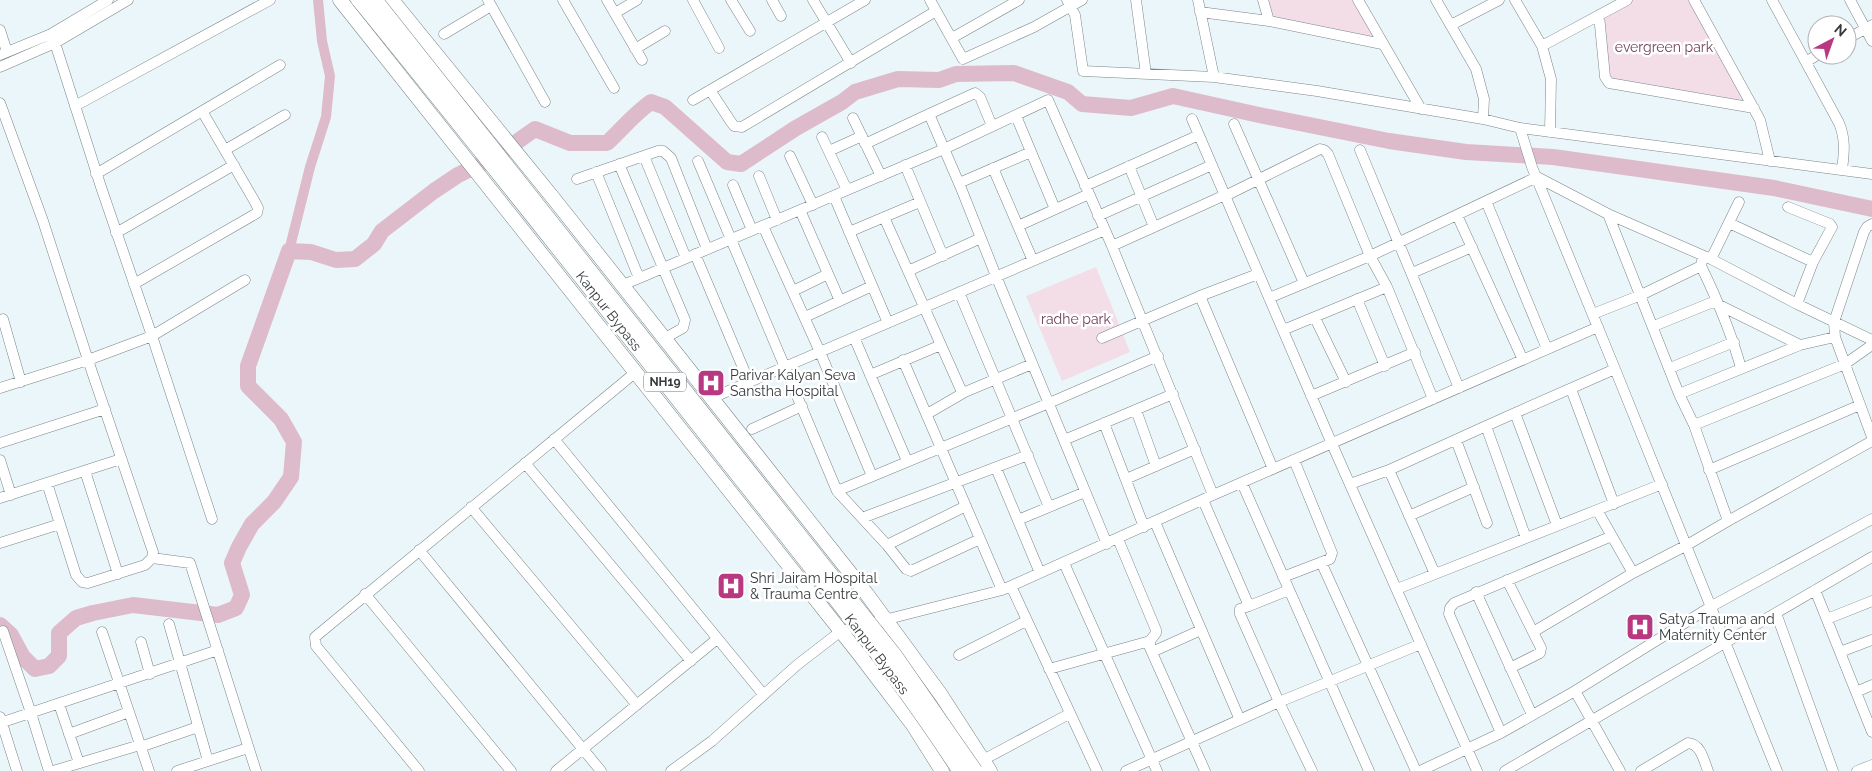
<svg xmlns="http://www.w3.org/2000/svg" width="1872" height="771" font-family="Raleway,sans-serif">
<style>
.green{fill:#f3dde7}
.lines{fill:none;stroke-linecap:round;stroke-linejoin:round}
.canal{stroke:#debbcb;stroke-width:10}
.river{stroke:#debbcb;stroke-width:16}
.minor-casing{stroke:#7b8588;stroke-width:11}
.major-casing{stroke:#7b8588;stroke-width:15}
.minor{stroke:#fff;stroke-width:10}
.major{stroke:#fff;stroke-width:14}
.highway-bridge-casing{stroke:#7b8588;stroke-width:16;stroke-linecap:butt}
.highway-bridge{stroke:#fff;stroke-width:15}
.labels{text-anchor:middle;stroke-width:5;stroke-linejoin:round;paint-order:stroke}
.shield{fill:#fff;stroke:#727576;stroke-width:1}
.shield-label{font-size:12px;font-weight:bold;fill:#363a3c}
.park-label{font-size:14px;fill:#72425a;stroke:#fff}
.street-label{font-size:14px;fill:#363a3c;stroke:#fff}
.poi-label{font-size:14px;fill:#363a3c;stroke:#fff;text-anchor:start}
</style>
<rect width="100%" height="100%" fill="#ebf6fa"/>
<path class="green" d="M 1261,0 L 1359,0 L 1382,40 L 1267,23 Z
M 1628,0 L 1693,0 L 1753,109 L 1612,87 L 1599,16 Z
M 1096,267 L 1130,352 L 1062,381 L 1026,296 Z"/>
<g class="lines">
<path class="canal" d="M 289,251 L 310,167 L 326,117 L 330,76 L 322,41 L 318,0"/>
<path class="river" d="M 0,625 L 11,635 L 23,657 L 35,669 L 49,666 L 59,656 L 59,633 L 76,618 L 93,613 L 133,605 L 218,615 L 236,608 L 242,595 L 232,563 L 239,547 L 252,524 L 274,502 L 291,477 L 294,442 L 281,419 L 248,386 L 248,366 L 289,251 L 311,252 L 336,260 L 355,259 L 374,244 L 382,231 L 434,191 L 458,175 L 497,156 L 535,129 L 570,143 L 607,143 C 622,129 634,114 651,102 L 665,107 L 727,162 L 741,164 L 796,128 L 842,102 L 855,92 L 898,79 L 939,80 L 956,74 L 1014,73 L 1068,92 L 1082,104 L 1131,108 L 1173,96 L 1259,115 L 1389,141 L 1466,152 L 1553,157 L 1774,188 L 1872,209"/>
<defs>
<path id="minor" d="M 488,0 L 545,102
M 563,0 L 614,88
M 607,0 L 642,60
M 693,0 L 719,48
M 731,0 L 750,31
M 772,0 L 781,16
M 813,0 L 851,63
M 930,0 L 963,59 L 1034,27 L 1082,0
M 1067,0 L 1075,15 L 1083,71 L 1214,77 L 1317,91 L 1483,119 L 1520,128 L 1872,174
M 1136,0 L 1146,74
M 1198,0 L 1214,77
M 1263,0 L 1269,21 L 1382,44
M 1358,0 L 1421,109
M 1436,0 L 1476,69 L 1484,99 L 1483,119
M 1515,0 L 1542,46 L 1551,79 L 1550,132
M 1694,0 L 1760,120 L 1770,161
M 1772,0 L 1839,123 C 1846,140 1844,153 1842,170
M 1850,0 L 1872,41
M 1200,12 L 1269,21
M 615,13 L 637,0
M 1599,15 L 1605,77 L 1609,83 L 1754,108
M 1451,25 L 1499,0
M 0,30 L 7,52
M 444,34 L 491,6
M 952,38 L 1019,0
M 1847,39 L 1872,25
M 1542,46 L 1627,0
M 635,49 L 665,31
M 0,55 L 51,34 L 108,0
M 1806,62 L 1817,55
M 0,67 L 55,43 L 128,0
M 710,90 L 731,122 L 734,126 L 742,127 L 936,11
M 693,100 L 865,0
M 0,103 L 43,221 L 88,360 L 0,388
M 75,106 L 270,0
M 929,114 L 975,93 L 980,97 L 992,126
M 1016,116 L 1055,209
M 853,118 L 881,176
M 1192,119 L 1332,444 L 1477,771
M 1234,124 L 1304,283
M 1520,128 L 1532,167 L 1615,369 L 1777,771
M 822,137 L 847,190
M 865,144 L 929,114 L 961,188 L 996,276 L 1107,544
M 225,150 L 285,115
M 1360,150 L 1459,388
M 829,151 L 862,136
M 644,156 L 686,258
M 790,156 L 813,205
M 698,161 L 837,491 L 1049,403 L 1158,356
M 619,164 L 685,320 L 683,328 L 665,338
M 905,165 L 943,256
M 1129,166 L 1154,227
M 993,168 L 1033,261
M 596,172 L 639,278
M 96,174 L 280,65
M 759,176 L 777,220
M 577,179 L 658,151 L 663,151 L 671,158 L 707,249
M 959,183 L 1031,152
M 733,185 L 752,230
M 1085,186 L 1199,135
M 834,196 L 888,323
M 1225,196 L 1320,149 L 1324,150 L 1328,154 L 1370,256 L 1537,177 L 1608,214 L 1711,259 L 1797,304 L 1872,340
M 1486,201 L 1547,349
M 1788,207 L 1830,224 L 1832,227 L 1813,262 L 1797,304
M 800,210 L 840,301
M 1608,214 L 1679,394 L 1694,425 L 1728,521 L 1872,441
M 1457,215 L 1523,360
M 1098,216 L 1212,165
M 884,217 L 961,390 L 965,392
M 1729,223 L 1813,262
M 1872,224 L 1867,227 L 1864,232 L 1834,322 L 1835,337 L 1872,437
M 763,226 L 820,352 L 872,476
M 1018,226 L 1089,194
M 849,232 L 920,202
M 116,233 L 234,165
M 695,254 L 749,382
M 1703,256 L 1701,266 C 1717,299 1731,332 1741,368
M 1711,259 L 1739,202
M 908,271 L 981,238
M 1412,273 L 1472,247
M 134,284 L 257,213 L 258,208 L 255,202 L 202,111
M 623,285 L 944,149 L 1048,100 L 1112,246
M 793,291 L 828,274
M 959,292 L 1049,507
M 1200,296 L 1258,274
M 1269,298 L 1370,256 L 1387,287 L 1433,399
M 1357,299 L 1385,366
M 1593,314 L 1641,295 L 1701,266
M 805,317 L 872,286
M 1315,318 L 1346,382
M 3,319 L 21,382
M 1654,326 L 1713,302 L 1800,345
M 1283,330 L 1387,287
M 854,337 L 907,461
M 1102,338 L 1200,296 L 1273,469
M 903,360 L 1002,590
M 1670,368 L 1734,342
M 870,375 L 941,345
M 1571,389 L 1614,504
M 1679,394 L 1800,345 L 1835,337
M 1311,396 L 1415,352
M 712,398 L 1105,230
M 1136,410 L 1156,466
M 1515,413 L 1486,426 L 1526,538
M 927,414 L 965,392 L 1032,364
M 1104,423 L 1144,527
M 1694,425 L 1845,364 L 1872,345
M 752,429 L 802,406
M 554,439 L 763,694
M 1064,440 L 1173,394
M 1456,440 L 1487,523
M 0,443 L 105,409
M 0,460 L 11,495
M 525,463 L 691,661
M 996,468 L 1040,573
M 1709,470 L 1860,405
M 85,471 L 118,574
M 1126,479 L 1195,449
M 47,483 L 76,575 L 82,582 L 88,583 L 145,565 L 152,558 L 153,552 L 88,360 L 152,336 L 101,187 L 55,43 L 51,34
M 1242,483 L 1369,771
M 1350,484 L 1389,470
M 1662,484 L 1597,510 L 1633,573 L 1687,545 L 1728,521
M 837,491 L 887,545 L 906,569 L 911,571 L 980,539
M 1213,495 L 1112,246 L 1225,195
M 0,498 L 121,459
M 1203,500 L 1249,606 L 1240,609 L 1240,614 L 1279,702 L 1421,644
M 471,507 L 637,705
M 1409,516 L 1474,487
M 862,518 L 1028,455
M 212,519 L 152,336 L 245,280
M 1018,520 L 1085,492
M 1155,522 L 1240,720
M 1557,525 L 1515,413 L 1615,369
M 1118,539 L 1156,630 L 1156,633 L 1150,641 L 1150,648 L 1205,771
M 0,543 L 60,524
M 887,545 L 966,506
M 419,550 L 601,771
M 152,558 L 190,563 L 256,771
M 1321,562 L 1416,771
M 1064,563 L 1157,771
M 1435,574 L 1389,470 L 1486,426
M 1283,577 L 1330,559 L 1332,553 L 1294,460
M 1507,580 L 1541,648 L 1540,653 L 1510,668
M 1011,586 L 1097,771
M 1397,589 L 1597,510
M 1815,590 L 1872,732
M 1476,592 L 1532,715
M 365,594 L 511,771
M 1249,606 L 1289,590
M 1776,613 L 1833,771
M 1827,619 L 1872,601
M 169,624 L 208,761
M 3,631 L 31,713 L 49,771
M 102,632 L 149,771
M 1533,632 L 1633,573
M 141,642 L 150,674
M 1152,652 L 1201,630
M 1840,652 L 1872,640
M 959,655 L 1026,621
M 1049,669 L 1150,641
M 1575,691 L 1620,771
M 1856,692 L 1872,685
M 59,704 L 79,763
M 0,717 L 17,771
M 0,723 L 218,650
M 1501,733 L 1449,614 L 1450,608 L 1454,603 L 1612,536
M 69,734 L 129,712
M 983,760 L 1069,714
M 53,771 L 140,745 L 143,746 L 198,727
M 177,771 L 248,748
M 419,771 L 316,646 L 315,637 L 636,372
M 556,771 L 717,639
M 671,771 L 712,741 L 797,665 L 841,631 L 1002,590 L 1213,495 L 1598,327
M 1126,771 L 1279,702 L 1312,771
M 1420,771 L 1501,733 L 1575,691 L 1712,606 L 1872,519
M 1505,771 L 1872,557
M 1641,771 L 1688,743 C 1701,744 1704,761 1708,771
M 1857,771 L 1872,765"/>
<path id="major" d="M 340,0 L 859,654 L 913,725 L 942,771
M 392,0 L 554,199 L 866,593 L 941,695 L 990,771"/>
</defs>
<use href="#minor" class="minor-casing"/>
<use href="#major" class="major-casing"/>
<use href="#minor" class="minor"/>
<use href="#major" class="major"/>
<defs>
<path id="highway-bridge" d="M 359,0 C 478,146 595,294 712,442 C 797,550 885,656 960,771
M 375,0 L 895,656 L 975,771"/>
</defs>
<use href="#highway-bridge" class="highway-bridge-casing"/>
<use href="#highway-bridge" class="highway-bridge"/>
</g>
<defs>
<symbol id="hospital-square" viewBox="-11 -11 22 22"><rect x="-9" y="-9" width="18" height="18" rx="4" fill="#b83882" stroke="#fff"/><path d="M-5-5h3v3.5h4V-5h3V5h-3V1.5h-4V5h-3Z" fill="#fff"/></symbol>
</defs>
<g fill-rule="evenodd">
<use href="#hospital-square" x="695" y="367" width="32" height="32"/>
<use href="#hospital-square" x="715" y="570" width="32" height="32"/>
<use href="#hospital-square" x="1624" y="611" width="32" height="32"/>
</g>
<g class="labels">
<rect class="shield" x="644" y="372.5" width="42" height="19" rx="4"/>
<g class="shield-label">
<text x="665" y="386">NH19</text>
</g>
<g class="park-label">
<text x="1664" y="52">evergreen park</text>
<text x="1076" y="324">radhe park</text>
</g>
<g class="street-label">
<text transform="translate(609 311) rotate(52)" y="5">Kanpur Bypass</text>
<text transform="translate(877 654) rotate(53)" y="5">Kanpur Bypass</text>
</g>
<g class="poi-label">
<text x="730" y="380">Parivar Kalyan Seva<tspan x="730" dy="16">Sanstha Hospital</tspan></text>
<text x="750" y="583">Shri Jairam Hospital<tspan x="750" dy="16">&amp; Trauma Centre</tspan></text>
<text x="1659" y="624">Satya Trauma and<tspan x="1659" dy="16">Maternity Center</tspan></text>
</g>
</g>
<g transform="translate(1832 40) rotate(41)"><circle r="24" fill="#ffffff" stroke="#afb0b1"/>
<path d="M0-4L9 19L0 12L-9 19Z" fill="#b83882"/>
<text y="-8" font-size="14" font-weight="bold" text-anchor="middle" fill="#363a3c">N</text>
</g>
</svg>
